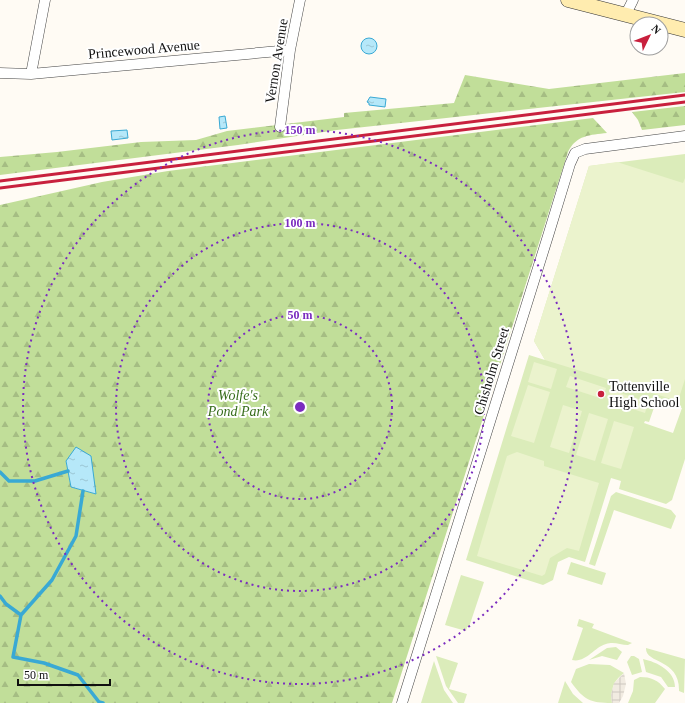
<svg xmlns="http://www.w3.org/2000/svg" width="685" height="703" font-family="'Times New Roman',serif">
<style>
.grass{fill:#dbecba;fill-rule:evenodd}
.forest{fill:url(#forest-firs);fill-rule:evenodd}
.pitch{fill:#ebf3cd}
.plaza{fill:url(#plaza-grid)}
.water{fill:url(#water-ripples);stroke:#39a9d4}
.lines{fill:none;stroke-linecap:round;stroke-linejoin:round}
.stream{stroke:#39a9d4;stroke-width:3.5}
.street-casing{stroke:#434343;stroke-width:11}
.secondary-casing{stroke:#323232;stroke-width:15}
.street{stroke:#fff;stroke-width:10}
.secondary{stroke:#ffecaf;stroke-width:14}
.rail{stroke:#c8203d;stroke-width:3}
.ring{fill:none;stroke:#7b2cbf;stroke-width:2;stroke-dasharray:2 4}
.poi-dot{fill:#c8203d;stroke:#fff;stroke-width:1.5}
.labels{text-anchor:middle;stroke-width:4;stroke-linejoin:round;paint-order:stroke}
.street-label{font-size:14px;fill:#101010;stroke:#fff}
.poi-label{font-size:14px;fill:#101010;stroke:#fff;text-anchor:start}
.park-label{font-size:14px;font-style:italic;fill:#376d1c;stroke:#fff}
.centre{fill:#7b2cbf;stroke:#fff;stroke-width:2}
.ring-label{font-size:12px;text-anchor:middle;font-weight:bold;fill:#7b2cbf;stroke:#fff;stroke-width:4;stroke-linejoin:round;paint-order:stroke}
</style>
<defs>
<pattern id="forest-firs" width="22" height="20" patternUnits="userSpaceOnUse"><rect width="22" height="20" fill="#c1de99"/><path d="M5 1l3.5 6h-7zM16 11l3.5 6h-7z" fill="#a5bd83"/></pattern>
<pattern id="plaza-grid" width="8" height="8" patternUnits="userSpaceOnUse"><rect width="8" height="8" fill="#f1ebe1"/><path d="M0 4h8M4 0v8" fill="none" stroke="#cec8c0"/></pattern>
<pattern id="water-ripples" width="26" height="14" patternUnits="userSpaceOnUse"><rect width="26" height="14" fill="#b6e8f9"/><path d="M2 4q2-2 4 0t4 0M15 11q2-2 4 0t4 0" fill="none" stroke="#9bc6d4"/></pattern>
</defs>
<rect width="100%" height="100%" fill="#fffbf4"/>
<path class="grass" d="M 685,154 L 685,459 L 672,500 L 666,504 L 619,489 L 621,481 L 611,478 L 585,562 L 569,557 L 558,562 L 553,580 L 543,585 L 466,560 L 529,355 L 545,360 L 534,341 L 589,166 ZM 657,399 L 682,408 L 673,433 L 644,423 L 645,421 L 649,422 Z
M 616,492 L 671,510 L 676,516 L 671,529 L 614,510 L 595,566 L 589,564 L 611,496 Z
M 571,562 L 606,573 L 602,585 L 567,574 Z
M 461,575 L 484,582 L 469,627 L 467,627 L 466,631 L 445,625 Z
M 579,619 L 594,624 L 592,628 L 632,643 L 628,645 C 620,645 614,641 606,644 C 593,648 586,663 572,660 L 583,628 L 577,626 Z
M 616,647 L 622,652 L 617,660 L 602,656 L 589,660 L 607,648 Z
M 646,648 L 685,659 L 684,693 L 679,691 C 680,658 645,664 646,648 Z
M 436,656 L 458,663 L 449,689 L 467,694 L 464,703 L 458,703 L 446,686 Z
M 631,656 L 634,656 L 639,659 L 642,672 L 632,675 L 627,662 Z
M 643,659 C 657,662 675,671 675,687 L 668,687 L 661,677 L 646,672 Z
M 434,661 L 444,690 L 453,703 L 421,703 Z
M 589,664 L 610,665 L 624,673 C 613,681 610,691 612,703 C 590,703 584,700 571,682 L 576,669 Z
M 640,677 C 651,677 658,680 665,689 L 655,703 L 628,703 L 633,691 L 634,680 Z
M 565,681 L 573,694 L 583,703 L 558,703 Z"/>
<path class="forest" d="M 685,73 L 685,92 L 337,130 L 238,145 L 0,175 L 0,157 L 57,152 L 141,142 L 196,140 L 227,131 L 344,117 L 344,113 L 454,103 L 465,75 L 549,89 Z
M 685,106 L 685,125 L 642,130 L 638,120 L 632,112 Z
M 593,118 L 607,133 C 590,135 576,135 568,152 L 392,703 L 0,703 L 0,205 L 102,182 L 168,171 ZM 66,461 L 96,494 L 71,487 Z"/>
<path class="pitch" d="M 617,162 L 683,183 L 685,178 L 685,379 L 678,401 L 545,360 L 534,341 L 589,166 Z
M 534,362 L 557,369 L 551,389 L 528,382 Z
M 570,376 L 606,388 L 603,399 L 566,387 Z
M 528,385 L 550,392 L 534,443 L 511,436 Z
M 611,390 L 648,402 L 645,413 L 608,401 Z
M 563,405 L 582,411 L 569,453 L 550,447 Z
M 589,413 L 608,419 L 595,461 L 576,455 Z
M 614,421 L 634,427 L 621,469 L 601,463 Z
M 517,452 L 544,461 L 544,466 L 599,483 L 579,551 L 567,548 L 550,558 L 545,574 L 542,576 L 477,556 L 507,456 Z"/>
<path class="plaza" d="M 624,673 L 626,684 L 623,696 L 619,703 L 612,703 L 611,695 L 614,683 Z"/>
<path class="water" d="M361 46a8 8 0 1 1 16 0a8 8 0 1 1-16 0Z
M 370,97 L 386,99 L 385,107 L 369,105 L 369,103 L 367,102 Z
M 225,116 L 227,128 L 220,129 L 219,117 Z
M 127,130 L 128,138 L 112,140 L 111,131 Z
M 76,447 L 91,456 L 96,494 L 71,487 L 66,461 Z"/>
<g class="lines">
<path class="stream" d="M 0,472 L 9,481 L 35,481 L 68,471
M 0,596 L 6,604 L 21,615 L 13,657 L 44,663 L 78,675 L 99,702 L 103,703
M 21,615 L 52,580 L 76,536 L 83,491"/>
<defs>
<path id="street" d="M 626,14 L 633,0
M 0,73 L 31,74 L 290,50
M 31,74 L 45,0
M 280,127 L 290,50 L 300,0
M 402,703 L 548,236 L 570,164 L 575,153 L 585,149 L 685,136"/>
<path id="secondary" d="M 568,0 L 685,30"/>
</defs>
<use href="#street" class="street-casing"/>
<use href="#secondary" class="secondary-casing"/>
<use href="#street" class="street"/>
<use href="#secondary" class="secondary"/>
<path class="rail" d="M 0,181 L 685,95
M 0,188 L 685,102"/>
</g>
<g class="ring">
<circle cx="300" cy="407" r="92"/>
<circle cx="300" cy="407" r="184"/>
<circle cx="300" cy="407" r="277"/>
</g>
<circle class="poi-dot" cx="601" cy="394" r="4"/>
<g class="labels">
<g class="street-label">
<text transform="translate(144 49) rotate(-5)" y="5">Princewood Avenue</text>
<text transform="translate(276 61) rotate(-81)" y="5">Vernon Avenue</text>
<text transform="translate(491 371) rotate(-73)" y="5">Chisholm Street</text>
</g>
<g class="poi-label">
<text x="609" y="391">Tottenville<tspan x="609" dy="16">High School</tspan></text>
</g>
<g class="park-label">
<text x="238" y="400">Wolfe's<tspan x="238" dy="16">Pond Park</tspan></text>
</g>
</g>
<circle cx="300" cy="407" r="6" class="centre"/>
<g class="ring-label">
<text x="300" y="134">150 m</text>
<text x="300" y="227">100 m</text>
<text x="300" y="319">50 m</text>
</g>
<g transform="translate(649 36) rotate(47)"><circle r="19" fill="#ffffff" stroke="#9f9f9f"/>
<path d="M0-3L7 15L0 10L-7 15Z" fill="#c8203d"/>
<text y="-6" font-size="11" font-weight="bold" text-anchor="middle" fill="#101010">N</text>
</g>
<path d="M18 679v6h92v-6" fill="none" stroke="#101010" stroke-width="2"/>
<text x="24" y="679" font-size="12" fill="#101010" stroke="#ffffff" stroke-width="3" paint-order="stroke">50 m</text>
</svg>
